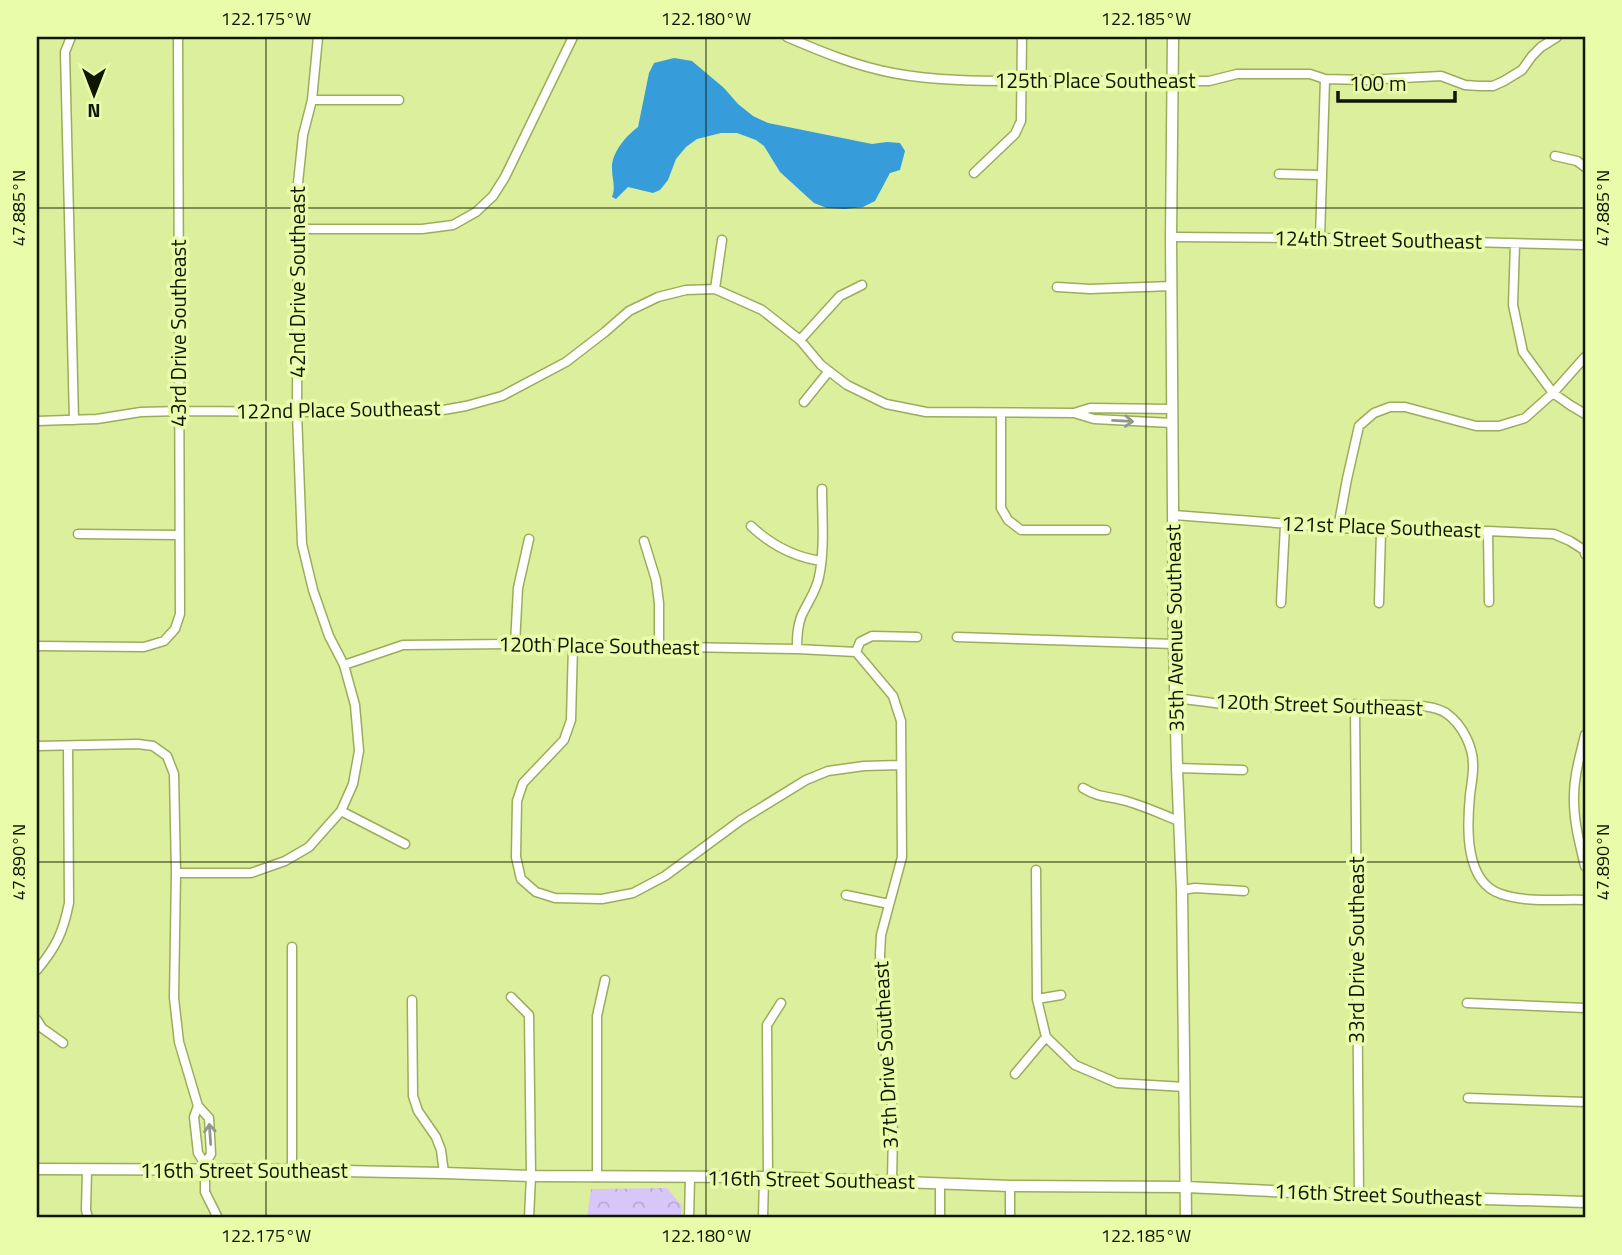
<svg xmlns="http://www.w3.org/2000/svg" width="1622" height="1255" font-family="'Titillium Web',sans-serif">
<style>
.forest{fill:url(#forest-crowns)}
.water{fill:#369dda}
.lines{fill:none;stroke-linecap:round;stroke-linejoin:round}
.minor-casing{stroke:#9bad5c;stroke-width:11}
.tertiary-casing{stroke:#9bad5c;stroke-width:13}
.minor{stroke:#fff;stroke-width:8}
.tertiary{stroke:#fff;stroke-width:10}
.oneway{stroke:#93968c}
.ticks{fill:none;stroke:#101600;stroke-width:2;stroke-opacity:0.45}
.labels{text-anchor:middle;stroke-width:7;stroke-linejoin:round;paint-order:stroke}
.street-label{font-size:21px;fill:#101600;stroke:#e8fca9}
.neatline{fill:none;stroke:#101600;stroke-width:2.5}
.ticks-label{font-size:18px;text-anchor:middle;fill:#101600}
</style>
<defs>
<pattern id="forest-crowns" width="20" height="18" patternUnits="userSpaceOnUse" patternTransform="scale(1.75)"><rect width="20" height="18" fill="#d7c7f9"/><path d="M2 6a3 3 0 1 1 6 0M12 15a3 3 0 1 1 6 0" fill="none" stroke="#b8aad4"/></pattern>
</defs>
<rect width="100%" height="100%" fill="#dbef9c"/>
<path class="forest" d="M 667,1188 L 682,1206 L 681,1218 L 587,1218 L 591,1189 Z"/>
<path class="water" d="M 674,58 L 692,61 L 724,88 L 738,104 L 753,116 L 768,123 L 872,144 L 887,142 L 900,143 L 905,151 L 900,170 L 890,173 L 875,201 L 863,207 L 845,209 L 827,208 L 814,203 L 780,172 L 764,146 L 756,140 L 737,133 L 721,133 L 697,139 L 686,147 L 676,159 L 668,180 L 660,190 L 653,193 L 628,187 L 616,199 L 612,197 C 616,187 612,179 612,169 C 611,153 626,136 638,127 L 649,73 L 654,63 Z"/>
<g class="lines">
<defs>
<path id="minor" d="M 71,37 L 65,52 L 74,420
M 787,37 C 822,52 856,66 893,73 C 940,82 990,81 1038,81 C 1095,81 1152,81 1209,81 L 1237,74 L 1310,74 L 1325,79 L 1366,80 L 1441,76 L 1465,85 L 1479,86 L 1493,86 L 1504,81 L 1522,70 L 1532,56 L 1541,47 L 1557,37
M 312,100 L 399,100
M 1555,156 L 1577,161 L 1585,167
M 974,173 L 1015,134 L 1021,121 L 1022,37
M 1279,174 L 1321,175
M 299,229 L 422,229 L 453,225 L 476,212 L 493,196 L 505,177 L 573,37
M 1171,237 L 1320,238 L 1585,245
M 1320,238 L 1325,79
M 1515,244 L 1513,305 L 1523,352 L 1553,393 L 1585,357
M 1057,287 L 1090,289 L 1172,286
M 715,289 L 722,240
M 800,340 L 840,296 L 862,285
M 804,402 L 829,371
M 1001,413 L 1001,508 L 1008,520 L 1021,530 L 1106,530
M 1074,413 L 1094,419 L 1172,423
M 37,421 L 97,419 L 141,412 L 180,411 L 426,413 L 466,406 L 502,396 L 566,362 L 605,332 L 629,311 L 658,297 L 686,290 L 715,289 L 762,310 L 800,340 L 821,365 L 847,385 L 886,404 L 926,412 L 1074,413 L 1090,408 L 1172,409
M 1174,515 L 1381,531 L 1488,531 L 1554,534 L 1570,541 L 1584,550 L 1585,554
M 751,526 C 770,544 794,557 821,561
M 1338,528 L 1347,479 L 1359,426 L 1374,413 L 1390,407 L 1405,407 L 1476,426 L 1499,426 L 1525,418 L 1553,393 L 1570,405 L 1585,414
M 1488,531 L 1489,602
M 78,534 L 179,535
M 644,541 L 656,580 L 659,603 L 659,646
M 1281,603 L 1285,525
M 1379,603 L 1381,531
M 957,637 L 1174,644
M 515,644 L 518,588 L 529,539
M 37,646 L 144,647 L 164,641 L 175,629 L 180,614 L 178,37
M 573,646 L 571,720 L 564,740 L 523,783 L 517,801 L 516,857 L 521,879 L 536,892 L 555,898 L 602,899 L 633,893 L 665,876 L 741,820 L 806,780 L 828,771 L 864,766 L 901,765
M 797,649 C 797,638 797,628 801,617 C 807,603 816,592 819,577 C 825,549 822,518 822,489
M 856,652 L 893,696 L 901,721 L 902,857 L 881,935 L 880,955 L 883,1035 L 891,1089 L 893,1133 L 892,1180
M 856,652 L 860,642 L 872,636 L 917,637
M 344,665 L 403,645 L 515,644 L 797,649 L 856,652
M 1176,698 C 1204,701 1233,707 1261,707 C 1305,708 1349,704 1394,705 C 1411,706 1431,704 1446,713 C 1463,725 1474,748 1473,768 C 1473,777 1471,786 1470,795 C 1467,826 1464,882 1501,894 C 1527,903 1558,899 1585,900
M 1355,704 L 1359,1195
M 1585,735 C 1580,756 1573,779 1574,801 C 1574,823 1580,845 1585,866
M 37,746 L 138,744 L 153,746 L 167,756 L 174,774 L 176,873 L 174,998 L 179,1042 L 198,1106 L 209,1118 L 211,1154 L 205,1164
M 1177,768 L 1243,770
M 1083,788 C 1099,798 1109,796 1126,801 C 1144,806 1161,814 1179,821
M 341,811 L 405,844
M 1036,870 L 1037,999 L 1046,1037 L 1075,1065 L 1117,1083 L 1185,1087
M 176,873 L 251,873 L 285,861 L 309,847 L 341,811 L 353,784 L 359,751 L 355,705 L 344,665 L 329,636 L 313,590 L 302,544 L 297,413 L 298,183 L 303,135 L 312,100 L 318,37
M 1182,890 L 1195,888 L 1244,891
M 846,895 L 889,904
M 37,970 C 56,947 63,933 69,903 L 68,746
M 511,997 L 529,1015 L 531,1176 L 529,1218
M 1037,999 L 1061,995
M 412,1000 L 413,1096 L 418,1111 L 436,1137 L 441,1150 L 444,1173
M 1467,1003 L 1585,1008
M 37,1020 L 42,1028 L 63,1043
M 1015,1074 L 1046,1037
M 1468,1098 L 1585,1102
M 198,1106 L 194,1117 L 198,1153 L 205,1164 L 205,1192 L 218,1218
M 87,1170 L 86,1210 L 88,1218
M 292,1170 L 292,947
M 597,1177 L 597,1016 L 605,980
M 768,1177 L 767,1025 L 781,1003
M 689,1218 L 690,1178
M 763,1218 L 764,1177
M 940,1218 L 940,1183
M 1010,1218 L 1010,1186"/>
<path id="tertiary" d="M 1173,37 L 1171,237 L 1174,644 L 1177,768 L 1182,890 L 1186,1218
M 37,1169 L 292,1170 L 444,1173 L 531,1176 L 768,1177 L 1010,1186 L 1186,1187 L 1359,1195 L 1585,1202"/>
</defs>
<use href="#minor" class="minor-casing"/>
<use href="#tertiary" class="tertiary-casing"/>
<use href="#minor" class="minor"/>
<use href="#tertiary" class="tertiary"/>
</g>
<defs><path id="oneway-shaft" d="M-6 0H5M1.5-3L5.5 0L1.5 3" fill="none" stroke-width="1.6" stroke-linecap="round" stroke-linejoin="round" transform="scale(1.75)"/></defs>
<g class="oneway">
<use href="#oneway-shaft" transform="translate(1123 421) rotate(3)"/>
<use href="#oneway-shaft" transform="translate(210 1134) rotate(-94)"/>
</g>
<path class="ticks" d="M 266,37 L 266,1218M 706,37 L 706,1218M 1146,37 L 1146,1218M 37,208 L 1585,208M 37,862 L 1585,862"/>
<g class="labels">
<g class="street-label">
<text x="1095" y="88">125th Place Southeast</text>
<text transform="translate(1378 240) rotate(1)" y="7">124th Street Southeast</text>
<text transform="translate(298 282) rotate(-90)" y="7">42nd Drive Southeast</text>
<text transform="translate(179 333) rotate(-90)" y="7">43rd Drive Southeast</text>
<text transform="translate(338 410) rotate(-1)" y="7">122nd Place Southeast</text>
<text transform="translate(1381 527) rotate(2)" y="7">121st Place Southeast</text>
<text transform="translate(1175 628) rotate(-91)" y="7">35th Avenue Southeast</text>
<text transform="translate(599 646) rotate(1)" y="7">120th Place Southeast</text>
<text transform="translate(1319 705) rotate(2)" y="7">120th Street Southeast</text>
<text transform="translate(1357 950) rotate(-90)" y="7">33rd Drive Southeast</text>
<text transform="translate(886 1055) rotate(-93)" y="7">37th Drive Southeast</text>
<text x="244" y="1178">116th Street Southeast</text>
<text transform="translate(811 1180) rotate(1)" y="7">116th Street Southeast</text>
<text transform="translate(1378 1195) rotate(2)" y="7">116th Street Southeast</text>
</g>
</g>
<rect width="1622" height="1255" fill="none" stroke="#e8fca9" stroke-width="77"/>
<g transform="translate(94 94) rotate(180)" stroke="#e8fca9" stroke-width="5" paint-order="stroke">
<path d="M0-5L12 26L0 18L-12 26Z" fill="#101600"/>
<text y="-10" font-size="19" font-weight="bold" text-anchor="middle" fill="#101600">N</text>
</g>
<path d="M1338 91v10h117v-10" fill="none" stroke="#101600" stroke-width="3.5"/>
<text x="1349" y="91" font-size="21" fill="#101600" stroke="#e8fca9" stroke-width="5" paint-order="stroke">100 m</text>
<rect x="38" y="38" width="1546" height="1178" class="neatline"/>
<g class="ticks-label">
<text x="266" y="25">122.175°W</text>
<text x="706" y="25">122.180°W</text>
<text x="1146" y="25">122.185°W</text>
<text transform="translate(1603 208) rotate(-90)" y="6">47.885°N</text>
<text transform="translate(19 208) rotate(-90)" y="6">47.885°N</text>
<text transform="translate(1603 862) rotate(-90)" y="6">47.890°N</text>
<text transform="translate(19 862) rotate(-90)" y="6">47.890°N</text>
<text x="266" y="1242">122.175°W</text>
<text x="706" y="1242">122.180°W</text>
<text x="1146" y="1242">122.185°W</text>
</g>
</svg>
